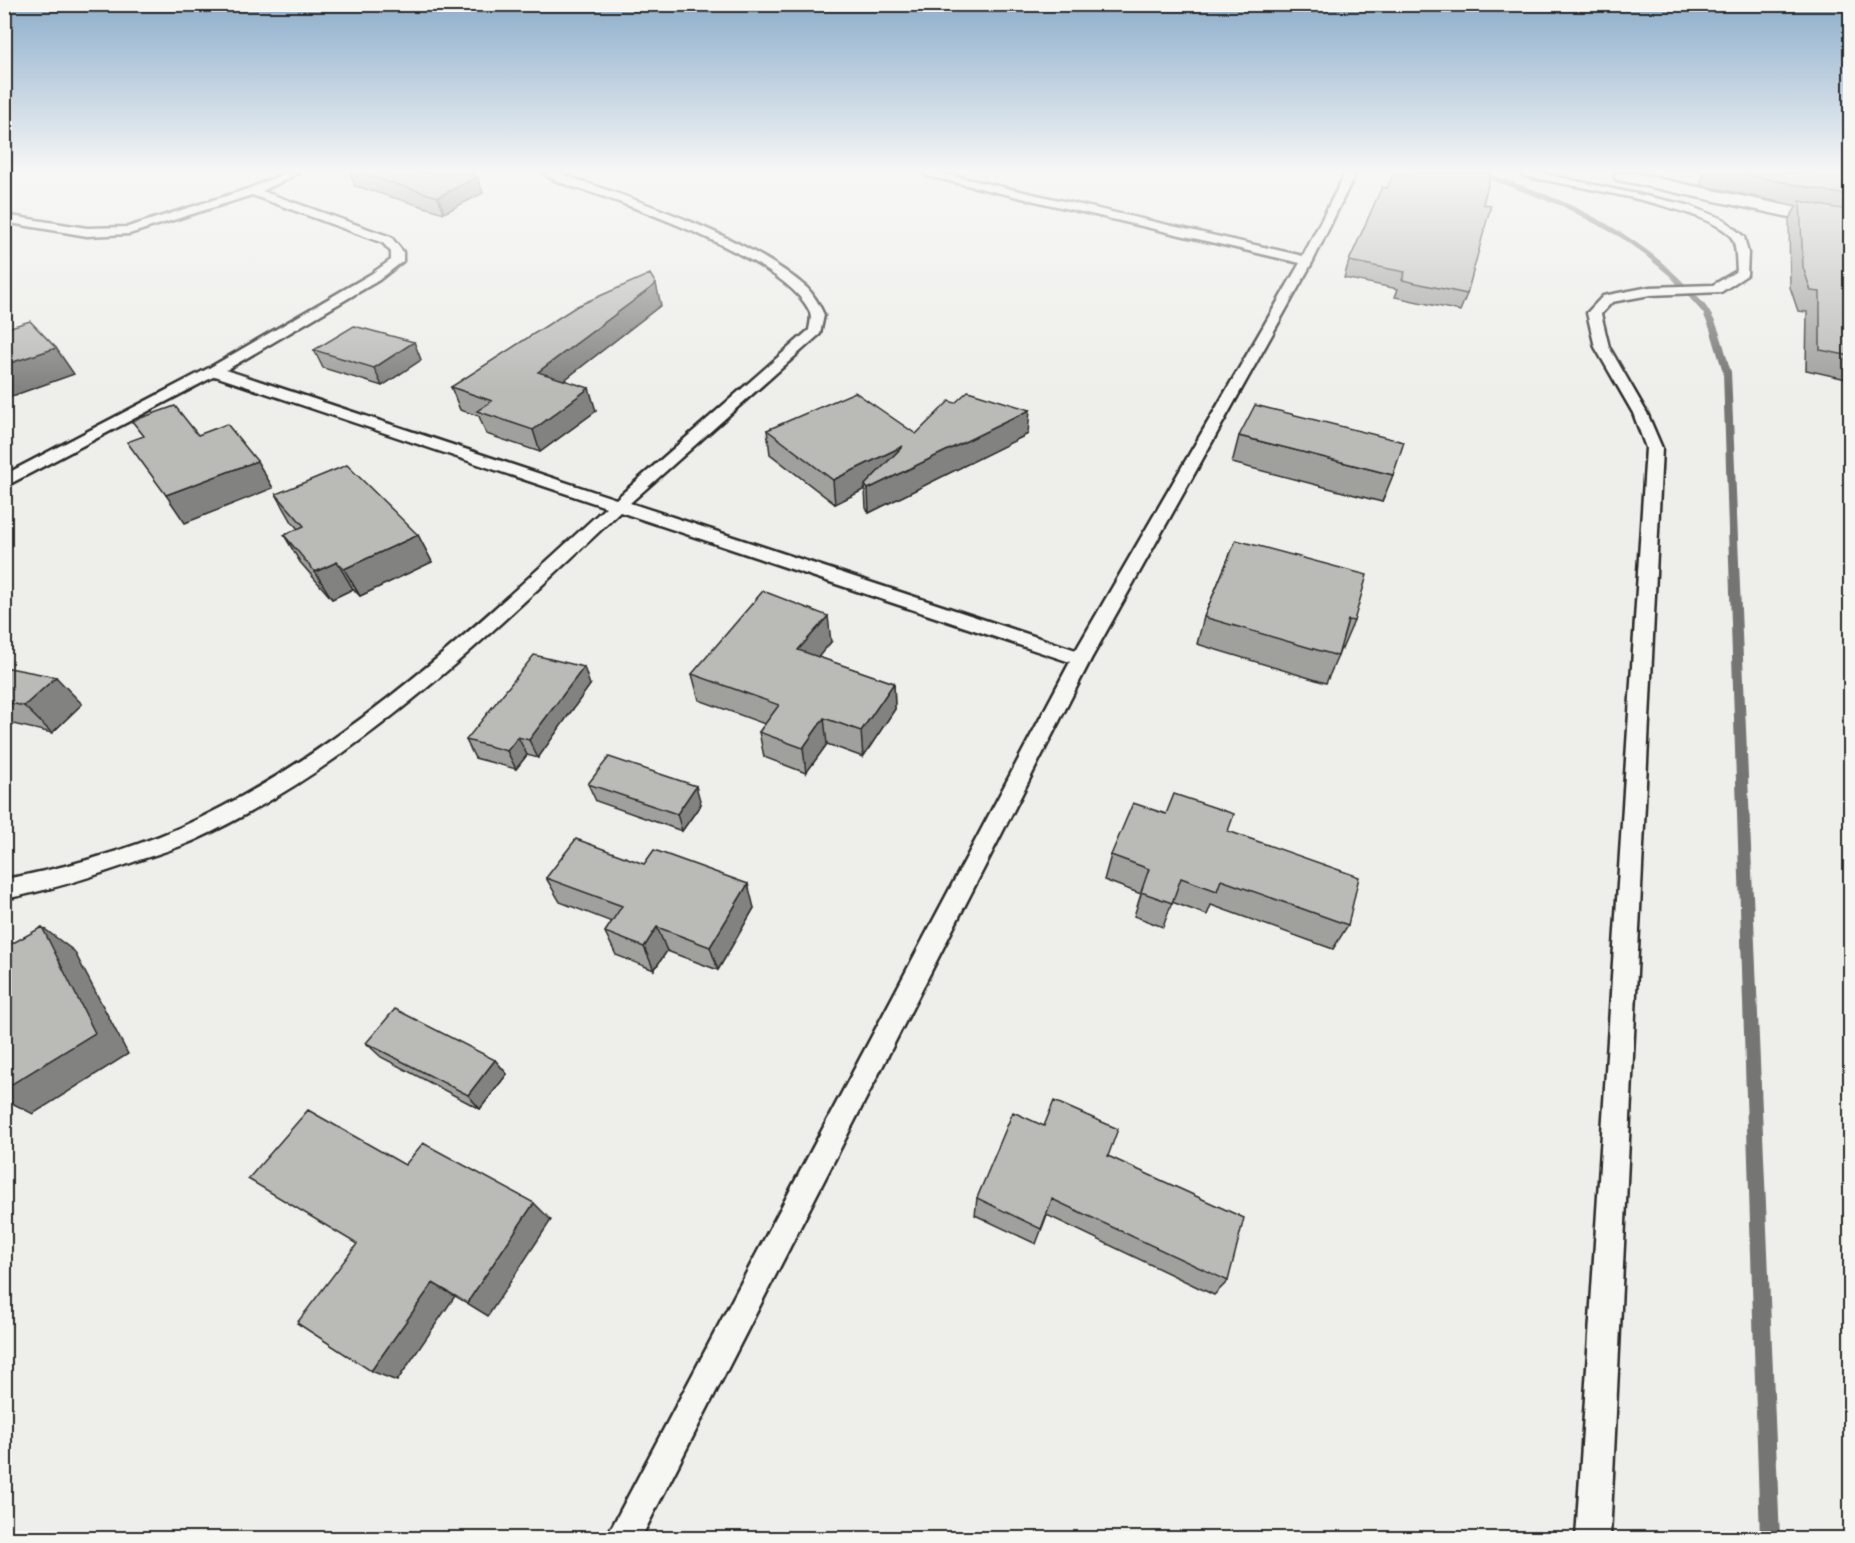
<svg xmlns="http://www.w3.org/2000/svg" width="1855" height="1543" font-family="'Architects Daughter',sans-serif">
<style>
.lines{fill:none;stroke-linecap:round;stroke-linejoin:round}
.stream{fill:#757573;fill-rule:evenodd}
.service-casing{stroke:#2b2b2b;stroke-width:5}
.minor-casing{stroke:#2b2b2b;stroke-width:5}
.service{fill:#f6f6f2;fill-rule:evenodd}
.minor{fill:#f6f6f2;fill-rule:evenodd}
.wall{fill:#a0a09d;stroke:#2b2b2b;stroke-width:1.5}
.shaded-wall{fill:#828280;stroke:#2b2b2b;stroke-width:1.5}
.building{fill:#babab7;stroke:#2b2b2b;stroke-width:1.5}
</style>
<rect width="100%" height="100%" fill="#eeeeea"/>
<filter id="ink" filterUnits="userSpaceOnUse"><feTurbulence type="fractalNoise" baseFrequency=".0167" numOctaves="2"/><feDisplacementMap in="SourceGraphic" scale="12" xChannelSelector="R" yChannelSelector="G"/><feConvolveMatrix kernelMatrix="1 2 1 2 8 2 1 2 1" color-interpolation-filters="sRGB"/></filter>
<g filter="url(#ink)">
<g class="lines">
<path class="stream" d="M 1472,173 C 1488,172 1505,180 1521,185 C 1583,207 1643,239 1688,287 C 1695,295 1704,302 1709,311 C 1721,329 1725,352 1731,372 L 1780,1538 L 1760,1538 L 1723,372 L 1710,329 L 1703,313 L 1670,276 L 1646,256 L 1620,237 L 1562,206 Z"/>
<defs>
<path id="service" d="M 285,173 L 299,173 L 262,191 L 391,237 L 403,252 L 403,261 L 379,280 L 226,370 L 616,499 L 809,330 C 810,324 812,318 810,312 C 788,263 652,214 602,196 C 586,190 554,183 543,173 L 558,173 C 633,199 748,236 807,288 C 814,295 820,306 824,315 L 820,334 L 630,503 L 1076,650 L 1300,263 L 928,176 L 923,173 L 941,173 L 1303,256 L 1345,174 L 1355,174 L 1313,261 L 1091,659 L 641,1538 L 606,1538 L 1070,662 L 620,512 C 491,633 358,765 195,840 C 177,848 158,854 139,860 C 95,876 51,890 4,899 L 4,879 C 59,870 128,850 179,828 C 342,755 476,626 606,507 L 215,376 L 4,487 L 4,475 L 209,368 L 371,274 L 391,260 L 391,252 L 383,243 L 252,195 L 129,234 L 87,236 L 4,222 L 4,215 L 87,228 L 128,227 L 248,189 Z
M 1520,173 L 1539,173 L 1687,205 L 1723,219 L 1744,237 L 1748,253 L 1747,275 L 1721,292 L 1650,295 L 1612,302 L 1601,314 L 1609,347 L 1647,413 L 1662,448 L 1610,1538 L 1576,1538 L 1646,448 L 1633,413 L 1595,347 L 1587,313 L 1603,296 L 1608,295 L 1650,287 L 1713,285 L 1737,271 C 1736,261 1737,247 1732,238 C 1713,207 1565,185 1525,176 Z"/>
<path id="minor" d="M 1617,173 L 1632,173 L 1850,219 L 1850,230 L 1623,181 L 1617,180 L 1614,176 Z"/>
</defs>
<use href="#service" class="service-casing"/>
<use href="#minor" class="minor-casing"/>
<use href="#service" class="service"/>
<use href="#minor" class="minor"/>
</g>
<path class="wall" d="M 350,173 L 469,173 L 477,177 L 483,193 L 444,213 L 355,186 Z
M 1704,173 L 1851,173 L 1851,380 L 1806,370 L 1807,312 L 1798,311 L 1790,287 L 1789,219 L 1797,206 L 1700,185 Z
M 1387,188 L 1483,204 L 1467,294 L 1460,311 L 1395,297 L 1398,289 L 1344,278 L 1349,261 Z
M 661,305 L 564,380 L 596,411 L 540,452 L 486,434 L 479,416 L 460,410 L 451,387 Z
M 414,342 L 421,360 L 382,386 L 323,368 L 314,350 Z
M 767,430 L 916,434 L 1028,434 L 869,513 L 866,508 L 865,489 L 835,504 L 770,454 Z
M 1239,436 L 1393,475 L 1382,502 L 1232,463 Z
M 276,494 L 418,535 L 432,562 L 360,596 L 353,589 L 332,599 L 300,562 L 284,535 L 298,529 L 292,522 Z
M 1236,540 L 1354,621 L 1342,649 L 1341,648 L 1338,656 L 1326,683 L 1197,644 L 1204,617 Z
M 831,642 L 818,657 L 894,683 L 895,709 L 863,757 L 827,744 L 806,773 L 764,757 L 759,732 L 765,724 L 699,700 L 692,674 Z
M 4,667 L 82,704 L 52,733 L 4,722 Z
M 590,685 L 538,758 L 527,755 L 516,769 L 475,758 L 466,740 Z
M 588,784 L 701,804 L 682,831 L 596,801 Z
M 1166,814 L 1228,831 L 1348,925 L 1333,949 L 1211,905 L 1207,915 L 1172,902 L 1163,927 L 1134,916 L 1141,894 L 1104,880 L 1111,855 Z
M 546,878 L 754,908 L 718,970 L 667,951 L 654,970 L 616,955 L 605,932 L 612,922 L 560,902 Z
M 366,1043 L 495,1060 L 507,1074 L 480,1109 L 381,1057 Z
M 1108,1156 L 1228,1281 L 1214,1295 L 1047,1215 L 1036,1244 L 975,1215 L 977,1198 Z"/>
<path class="shaded-wall" d="M 477,177 L 483,193 L 444,213 L 438,197 Z
M 656,284 L 661,305 L 545,395 L 538,372 Z
M 414,342 L 421,360 L 382,386 L 374,368 Z
M 56,348 L 74,374 L 4,399 L 4,365 Z
M 589,388 L 596,411 L 540,452 L 533,430 Z
M 1030,410 L 1028,434 L 869,513 L 868,489 Z
M 903,446 L 865,485 L 865,489 L 835,504 L 833,480 Z
M 257,461 L 273,488 L 185,523 L 166,495 Z
M 418,535 L 432,562 L 360,596 L 344,569 Z
M 337,562 L 353,589 L 332,599 L 315,572 Z
M 828,616 L 831,642 L 802,676 L 798,650 Z
M 584,667 L 590,685 L 538,758 L 529,740 Z
M 56,677 L 82,704 L 52,733 L 24,706 Z
M 894,683 L 895,709 L 863,757 L 861,731 Z
M 824,718 L 827,744 L 806,773 L 803,748 Z
M 518,737 L 527,755 L 516,769 L 507,751 Z
M 696,786 L 701,804 L 682,831 L 677,814 Z
M 748,884 L 754,908 L 718,970 L 710,947 Z
M 42,927 L 74,951 L 128,1054 L 33,1114 L 4,1099 L 4,1089 Z
M 657,927 L 667,951 L 654,970 L 644,947 Z
M 495,1060 L 507,1074 L 480,1109 L 468,1095 Z
M 534,1203 L 551,1220 L 488,1316 L 467,1303 Z
M 433,1283 L 455,1296 L 397,1381 L 371,1371 Z"/>
<path class="building" d="M 359,173 L 469,173 L 477,177 L 438,197 Z
M 1394,173 L 1491,173 L 1483,204 L 1491,205 L 1467,294 L 1402,280 L 1405,272 L 1349,261 L 1382,187 L 1387,188 Z
M 1738,173 L 1851,173 L 1851,196 Z
M 1800,201 L 1851,211 L 1851,356 L 1820,350 L 1820,292 L 1811,291 L 1803,267 Z
M 650,274 L 656,284 L 538,372 L 589,388 L 533,430 L 477,411 L 492,401 L 451,387 L 577,306 Z
M 30,321 L 56,348 L 4,365 L 4,329 Z
M 354,326 L 414,342 L 374,368 L 314,350 Z
M 968,391 L 1030,410 L 868,489 L 865,485 L 903,446 L 833,480 L 767,430 L 855,392 L 916,434 L 949,401 L 955,403 Z
M 1255,405 L 1404,442 L 1393,475 L 1239,436 Z
M 175,406 L 198,435 L 227,424 L 257,461 L 166,495 L 127,442 L 144,436 L 132,421 Z
M 347,465 L 418,535 L 344,569 L 337,562 L 315,572 L 284,535 L 304,526 L 276,494 Z
M 1236,540 L 1367,575 L 1354,621 L 1348,620 L 1338,656 L 1204,617 Z
M 763,591 L 828,616 L 798,650 L 894,683 L 861,731 L 824,718 L 803,748 L 759,732 L 779,705 L 692,674 Z
M 534,655 L 584,667 L 529,740 L 518,737 L 507,751 L 466,740 Z
M 4,667 L 56,677 L 24,706 L 4,702 Z
M 609,757 L 696,786 L 677,814 L 588,784 Z
M 1174,794 L 1234,814 L 1228,831 L 1359,877 L 1348,925 L 1221,880 L 1217,891 L 1181,878 L 1172,903 L 1141,892 L 1149,869 L 1111,855 L 1133,803 L 1166,814 Z
M 576,839 L 644,864 L 654,850 L 748,884 L 710,947 L 657,927 L 644,947 L 605,932 L 622,906 L 546,878 Z
M 42,927 L 95,1033 L 4,1089 L 4,948 Z
M 395,1009 L 495,1060 L 468,1095 L 366,1043 Z
M 1054,1101 L 1118,1129 L 1108,1156 L 1244,1218 L 1228,1281 L 1052,1199 L 1041,1229 L 977,1198 L 1013,1112 L 1044,1126 Z
M 308,1110 L 405,1165 L 423,1143 L 534,1203 L 467,1303 L 433,1283 L 371,1371 L 297,1323 L 357,1244 L 248,1179 Z"/>
</g>
<linearGradient id="sky" x2="0" y2="1"><stop stop-color="#8daecc"/><stop offset="0.44" stop-color="#f7f7f6"/><stop offset="1" stop-color="#f7f7f6" stop-opacity="0"/></linearGradient>
<rect width="1855" height="389" fill="url(#sky)"/>
<rect width="1855" height="1543" fill="none" stroke="#f6f6f2" stroke-width="24"/>
<rect x="12" y="12" width="1831" height="1519" fill="none" stroke="#2b2b2b" stroke-width="2" filter="url(#ink)"/>
</svg>
